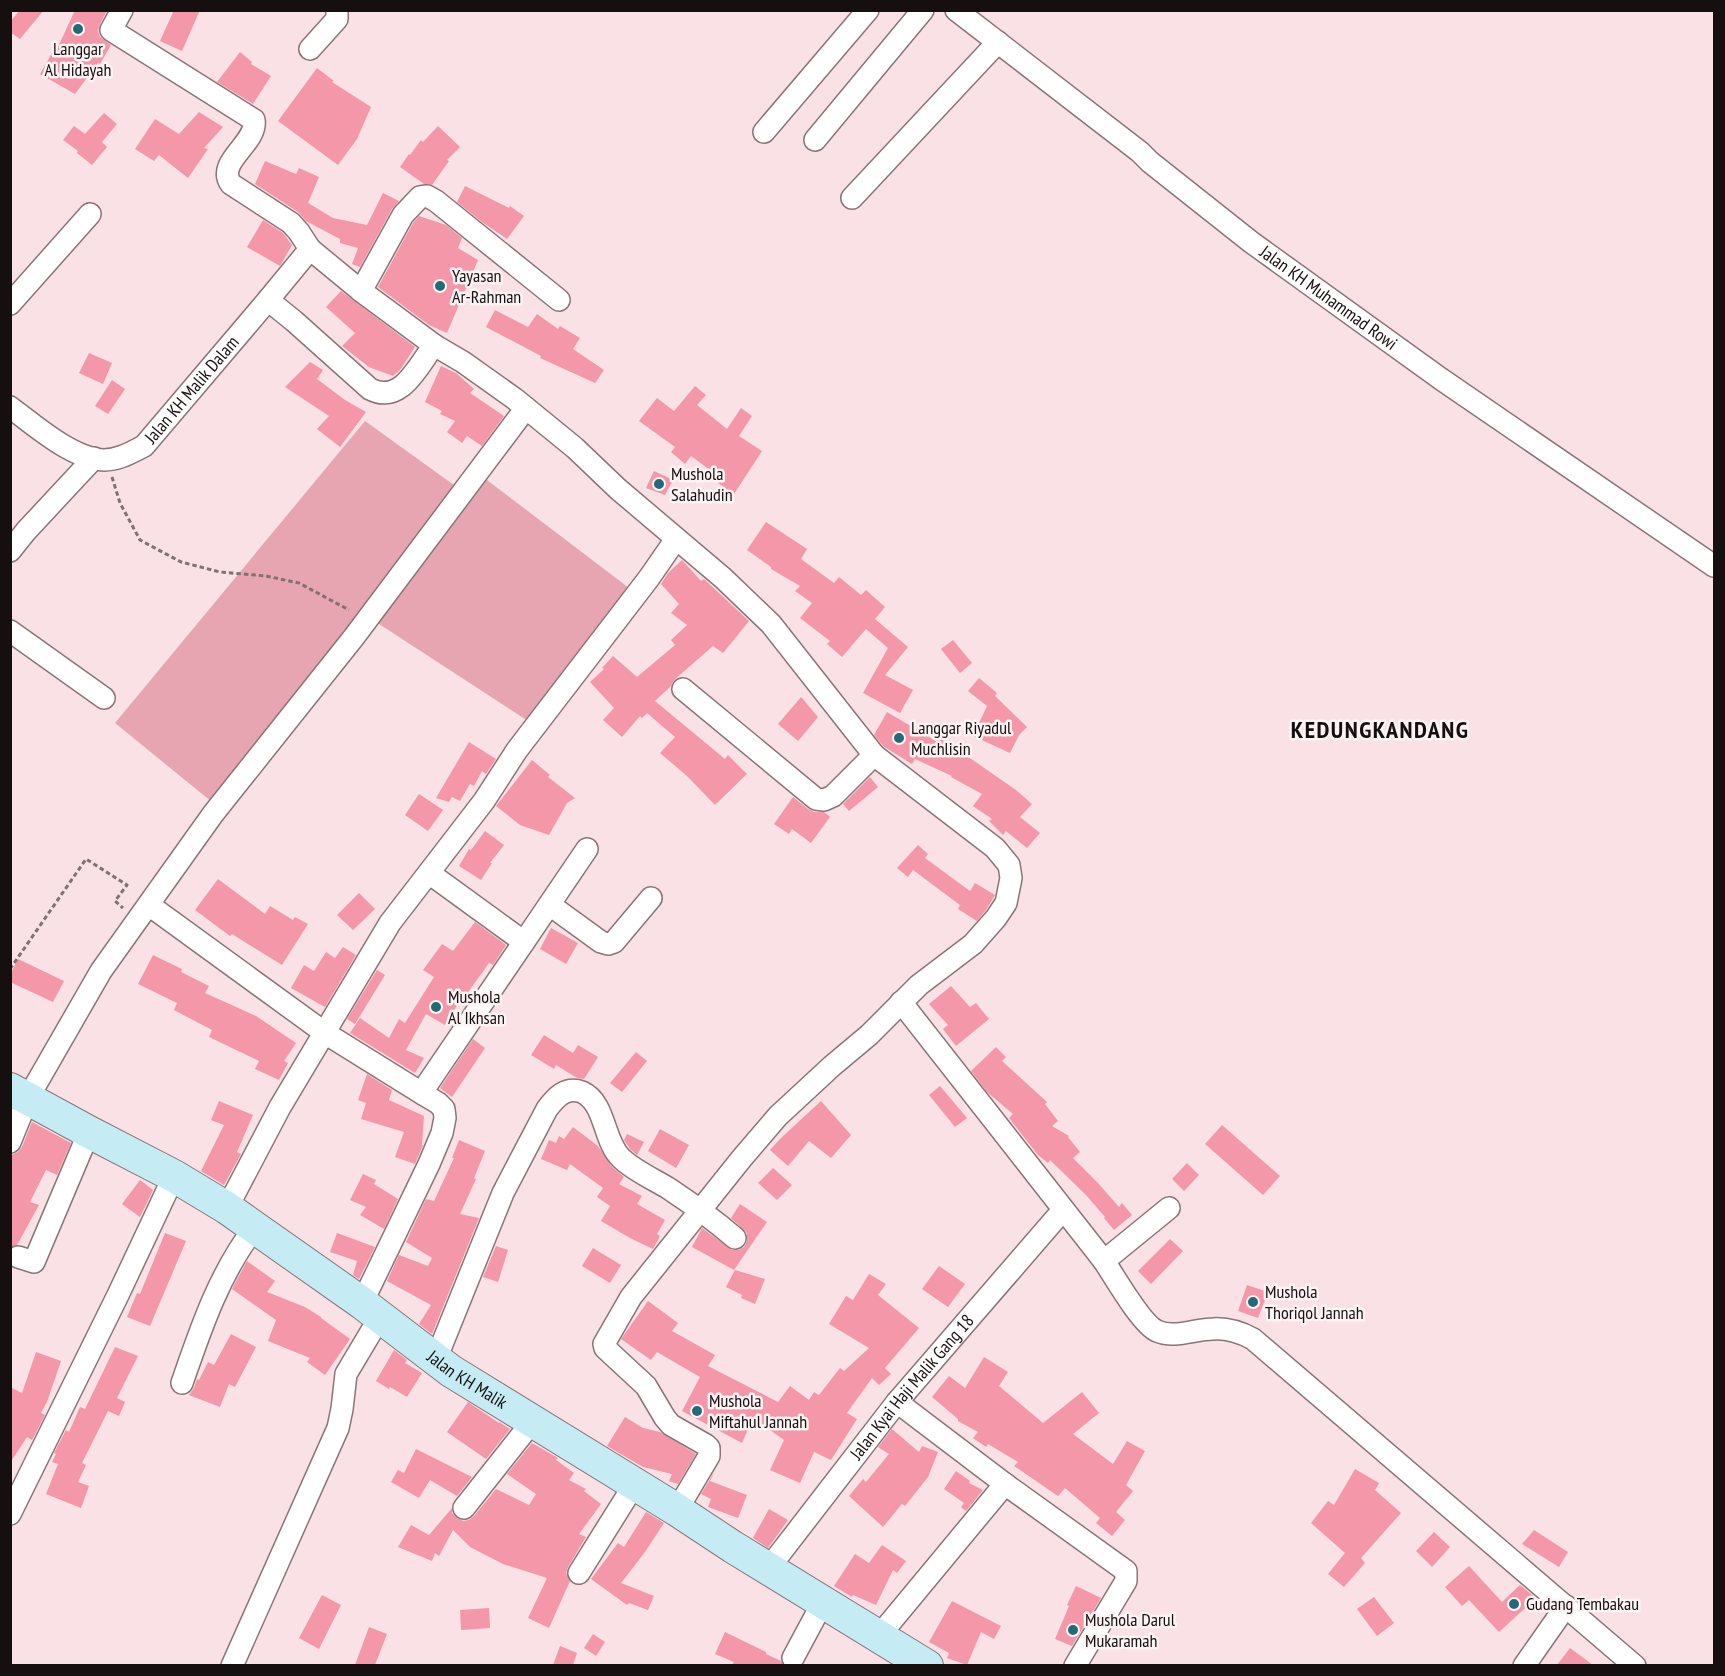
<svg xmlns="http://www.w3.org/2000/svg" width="1725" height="1676" font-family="'PT Sans Narrow',sans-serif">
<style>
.green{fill:#e7a5b1}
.building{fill:#f397a9}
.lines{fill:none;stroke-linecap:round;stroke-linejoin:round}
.street-casing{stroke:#8a7578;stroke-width:24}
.secondary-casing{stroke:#8a7578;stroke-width:34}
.path{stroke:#807173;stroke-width:3;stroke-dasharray:4.5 3;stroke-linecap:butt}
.street{stroke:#fff;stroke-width:21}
.secondary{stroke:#c5ecf4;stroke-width:32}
.poi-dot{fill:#236a78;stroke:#fcf3f4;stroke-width:2}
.labels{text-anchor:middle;stroke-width:5;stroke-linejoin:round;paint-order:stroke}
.poi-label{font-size:18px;fill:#160f10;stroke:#fcf3f4;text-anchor:start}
.street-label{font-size:18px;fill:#160f10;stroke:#fcf3f4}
.district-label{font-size:24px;font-weight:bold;letter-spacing:1.5px;fill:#160f10;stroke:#fcf3f4}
</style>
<rect width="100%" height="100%" fill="#f9e1e5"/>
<path class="green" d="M 365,421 L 458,488 L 212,802 L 115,723 Z
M 483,477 L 633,591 L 531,723 L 376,622 Z"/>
<path class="building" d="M 20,10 L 44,10 L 20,39 L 10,32 L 10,22 Z
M 75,10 L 107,10 L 100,24 L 98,31 L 100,37 L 111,45 L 100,64 L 98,63 L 75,94 L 40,74 L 56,46 L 58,47 Z
M 174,10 L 200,10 L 182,51 L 160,41 Z
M 240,52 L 252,62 L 251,64 L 271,76 L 253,104 L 217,82 Z
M 317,68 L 334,81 L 332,82 L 371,107 L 357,139 L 338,165 L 278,121 Z
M 199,112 L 223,127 L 204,148 L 208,149 L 188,178 L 159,155 L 154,161 L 135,149 L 155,119 L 179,134 Z
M 104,113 L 117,124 L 102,142 L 107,147 L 92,165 L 77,153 L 78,151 L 63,140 L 74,126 L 85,134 Z
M 438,126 L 460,147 L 447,160 L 449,161 L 432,185 L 424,184 L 400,167 L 409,154 L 410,155 L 421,140 L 423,142 Z
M 265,161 L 296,174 L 299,168 L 319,177 L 308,203 L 333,218 L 367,225 L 383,193 L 399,201 L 392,209 L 360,267 L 352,264 L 358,248 L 340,243 L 340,239 L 306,221 L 298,212 L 255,184 Z
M 465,186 L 509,208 L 510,206 L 524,216 L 507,239 L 482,222 L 457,202 Z
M 419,216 L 446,225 L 462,238 L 458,248 L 478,260 L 447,333 L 429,325 L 378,287 L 413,223 Z
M 263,220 L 283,233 L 292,245 L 280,266 L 247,247 Z
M 341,291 L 415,347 L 400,370 L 393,376 L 369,367 L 342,346 L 355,333 L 326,307 Z
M 495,310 L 528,327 L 537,314 L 558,329 L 560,326 L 580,338 L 573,349 L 604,370 L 595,383 L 540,358 L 541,356 L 486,327 Z
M 89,353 L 112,363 L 103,384 L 79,373 Z
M 310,362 L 323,370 L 317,379 L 345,400 L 366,412 L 340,447 L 317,429 L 329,416 L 285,387 Z
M 441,366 L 456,373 L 474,389 L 470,393 L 504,416 L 482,446 L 467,436 L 462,443 L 447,432 L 455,421 L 440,414 L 442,411 L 425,402 Z
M 112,380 L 125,389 L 108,414 L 95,406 Z
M 695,386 L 706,395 L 697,405 L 727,429 L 741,408 L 752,416 L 739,436 L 762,451 L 734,494 L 718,483 L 721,478 L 691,456 L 685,464 L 671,452 L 675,447 L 639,421 L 657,398 L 674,411 Z
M 654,471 L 673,480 L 665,495 L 646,488 Z
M 766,522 L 807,549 L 801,559 L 834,583 L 839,577 L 861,595 L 866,590 L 885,607 L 875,619 L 908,647 L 885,675 L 913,690 L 900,713 L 863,693 L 888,648 L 866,629 L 842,657 L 827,644 L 830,641 L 800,618 L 812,603 L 795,591 L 800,586 L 771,569 L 771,567 L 747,550 Z
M 682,560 L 701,581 L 704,579 L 749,621 L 723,653 L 713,646 L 674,680 L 670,687 L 655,701 L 725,759 L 728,755 L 747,774 L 715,805 L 687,776 L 660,753 L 675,737 L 647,713 L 642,718 L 640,716 L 622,737 L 603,720 L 614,708 L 590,682 L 604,669 L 602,668 L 613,656 L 637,677 L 675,645 L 671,640 L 687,625 L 671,613 L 679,604 L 661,584 L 668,573 Z
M 953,640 L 972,663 L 960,673 L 941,649 Z
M 979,678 L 997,693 L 995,696 L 1027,727 L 1019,735 L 1010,753 L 973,736 L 987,706 L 968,691 Z
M 801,697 L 818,717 L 798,741 L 778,724 Z
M 887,712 L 936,741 L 938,736 L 1016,790 L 1032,804 L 1020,817 L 1040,833 L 1027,848 L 1006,831 L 1003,835 L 989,821 L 992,819 L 973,806 L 982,794 L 951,777 L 952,776 L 915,759 L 912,764 L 883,746 L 874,735 Z
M 469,742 L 496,759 L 486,774 L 482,771 L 474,786 L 470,784 L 460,801 L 452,797 L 449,802 L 436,798 Z
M 532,760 L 550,775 L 548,777 L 575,798 L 567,803 L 549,835 L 520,825 L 496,806 Z
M 870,777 L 878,787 L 849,811 L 843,804 Z
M 419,794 L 443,810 L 428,831 L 405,815 Z
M 793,797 L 808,809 L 814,812 L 824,812 L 830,817 L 811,843 L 792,829 L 789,834 L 774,824 Z
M 485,831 L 504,845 L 490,863 L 492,863 L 481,880 L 459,866 L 469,849 L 471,850 Z
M 918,845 L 928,854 L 925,858 L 970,891 L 975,883 L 995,895 L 986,910 L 977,921 L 958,909 L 960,905 L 913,870 L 908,877 L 897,868 Z
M 218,879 L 265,914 L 270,906 L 293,920 L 295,917 L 308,924 L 282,965 L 232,934 L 230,936 L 195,910 Z
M 359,893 L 375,909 L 353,930 L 337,915 Z
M 475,922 L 506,945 L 493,965 L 489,963 L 464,998 L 462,997 L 445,1025 L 426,1014 L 406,1050 L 424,1058 L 415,1073 L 350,1033 L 360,1018 L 389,1038 L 399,1019 L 405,1023 L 434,977 L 423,970 L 442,944 L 453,951 Z
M 551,928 L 578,943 L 566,964 L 540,949 Z
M 343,947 L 356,955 L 325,1007 L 291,988 L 304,965 L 314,971 L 326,952 L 335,958 Z
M 153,955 L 182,969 L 181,972 L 209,986 L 205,993 L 256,1016 L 296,1043 L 284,1061 L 288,1063 L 279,1080 L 255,1069 L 259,1061 L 209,1037 L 212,1030 L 174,1010 L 177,1003 L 138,984 Z
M 18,959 L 64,981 L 53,1002 L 10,982 L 10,975 Z
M 377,970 L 385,975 L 355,1024 L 347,1019 Z
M 951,986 L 970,1007 L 976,1003 L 989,1019 L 956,1046 L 943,1029 L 948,1025 L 929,1004 Z
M 544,1035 L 573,1053 L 578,1045 L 598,1057 L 584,1079 L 577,1078 L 556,1065 L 554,1069 L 531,1055 Z
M 473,1039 L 485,1048 L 452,1097 L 440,1088 Z
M 996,1047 L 1006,1057 L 1002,1061 L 1047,1102 L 1045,1104 L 1058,1121 L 1052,1126 L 1069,1136 L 1068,1137 L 1080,1152 L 1073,1158 L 1098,1183 L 1119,1207 L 1122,1203 L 1132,1215 L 1114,1230 L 1104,1218 L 1105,1217 L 1086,1195 L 1050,1160 L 1048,1163 L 1038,1155 L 1009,1118 L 1013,1114 L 987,1092 L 971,1071 Z
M 636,1052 L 647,1061 L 622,1092 L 610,1083 Z
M 367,1074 L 392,1090 L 389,1100 L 424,1116 L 422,1145 L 423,1145 L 415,1164 L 395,1157 L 404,1132 L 361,1119 L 366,1103 L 358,1100 Z
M 940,1086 L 967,1118 L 955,1127 L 929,1095 Z
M 219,1101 L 253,1115 L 237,1152 L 241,1154 L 224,1185 L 201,1171 L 224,1125 L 211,1120 Z
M 821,1101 L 851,1135 L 831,1158 L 809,1141 L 788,1166 L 770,1150 L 781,1138 Z
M 32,1122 L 71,1143 L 57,1175 L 46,1170 L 30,1202 L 39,1205 L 17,1245 L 10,1247 L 10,1159 L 13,1154 L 18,1152 L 22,1147 Z
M 1222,1125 L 1280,1176 L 1263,1195 L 1205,1144 Z
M 573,1127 L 598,1146 L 611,1166 L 624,1177 L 619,1184 L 642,1196 L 637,1204 L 665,1220 L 657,1234 L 660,1236 L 653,1249 L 630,1238 L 601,1221 L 610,1206 L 597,1197 L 603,1188 L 570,1164 L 567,1170 L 541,1159 L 549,1140 L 556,1143 L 559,1136 L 564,1139 Z
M 660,1129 L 689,1145 L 676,1168 L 648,1151 Z
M 627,1134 L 644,1142 L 637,1155 L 630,1149 L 624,1140 Z
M 459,1140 L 485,1151 L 474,1178 L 476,1179 L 460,1214 L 479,1218 L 432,1334 L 419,1324 L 431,1305 L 387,1281 L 399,1255 L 428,1266 L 432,1258 L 406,1242 L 426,1199 L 434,1201 L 454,1158 L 452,1158 Z
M 1187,1163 L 1199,1175 L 1184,1191 L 1172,1179 Z
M 773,1168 L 792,1185 L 777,1200 L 758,1183 Z
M 363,1174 L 376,1180 L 374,1184 L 398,1199 L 384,1229 L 360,1215 L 366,1207 L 350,1200 Z
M 140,1180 L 153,1190 L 140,1217 L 122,1204 Z
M 740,1204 L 767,1222 L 734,1270 L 692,1247 L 702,1228 L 732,1250 L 739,1250 L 744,1247 L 747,1241 L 747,1233 L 731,1218 Z
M 165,1233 L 186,1241 L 150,1326 L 127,1317 L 137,1293 L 140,1294 Z
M 337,1233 L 375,1247 L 359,1279 L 353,1275 L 357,1261 L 330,1252 Z
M 1170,1239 L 1183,1251 L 1151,1284 L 1138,1271 Z
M 496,1246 L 508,1250 L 498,1282 L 483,1277 Z
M 593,1248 L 621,1265 L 610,1283 L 582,1266 Z
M 247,1261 L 275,1281 L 267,1292 L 305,1307 L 321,1317 L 321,1318 L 350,1339 L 325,1375 L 307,1362 L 310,1358 L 268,1341 L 276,1320 L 232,1289 Z
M 939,1266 L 965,1284 L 948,1307 L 922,1289 Z
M 735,1270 L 765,1279 L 755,1304 L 741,1298 L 742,1295 L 726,1287 Z
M 869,1274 L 886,1284 L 878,1295 L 919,1328 L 885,1368 L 891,1374 L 879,1385 L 872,1378 L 847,1413 L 857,1419 L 831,1460 L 814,1452 L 800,1483 L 770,1470 L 784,1440 L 753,1418 L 742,1443 L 682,1411 L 700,1377 L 657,1352 L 651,1360 L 621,1339 L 648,1301 L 678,1323 L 672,1331 L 715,1355 L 708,1366 L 778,1402 L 790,1386 L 809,1400 L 814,1392 L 819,1395 L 840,1368 L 844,1371 L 869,1348 L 829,1324 L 846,1296 L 853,1300 Z
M 1247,1285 L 1268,1292 L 1258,1318 L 1238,1311 Z
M 231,1334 L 256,1347 L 235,1387 L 229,1384 L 220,1407 L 189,1395 L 194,1388 L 197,1379 L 199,1380 L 208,1362 L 214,1365 Z
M 115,1347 L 138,1356 L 117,1398 L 125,1402 L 119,1416 L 108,1411 L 82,1463 L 86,1465 L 78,1482 L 89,1486 L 81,1508 L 46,1494 L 58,1464 L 52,1462 L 56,1454 L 54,1453 L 66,1430 L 69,1432 L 80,1407 L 85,1409 Z
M 394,1350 L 407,1360 L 405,1363 L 422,1373 L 407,1397 L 390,1387 L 389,1389 L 376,1381 Z
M 36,1352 L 61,1361 L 47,1402 L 41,1413 L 45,1415 L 32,1440 L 27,1437 L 10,1463 L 10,1387 L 22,1393 Z
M 984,1357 L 1008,1372 L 999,1386 L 1043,1423 L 1082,1392 L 1099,1413 L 1073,1434 L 1113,1464 L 1127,1441 L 1145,1451 L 1126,1485 L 1133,1491 L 1116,1512 L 1125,1520 L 1112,1536 L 1096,1523 L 1100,1518 L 1065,1488 L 1058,1496 L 1014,1466 L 1018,1462 L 988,1444 L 986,1447 L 973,1438 L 978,1432 L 958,1421 L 958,1419 L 932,1397 L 949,1376 L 965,1388 Z
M 468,1402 L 499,1423 L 499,1422 L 510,1429 L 486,1459 L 447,1432 Z
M 625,1417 L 643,1428 L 660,1432 L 696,1454 L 678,1484 L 669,1481 L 672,1474 L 643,1467 L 607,1446 Z
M 892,1429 L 919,1452 L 922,1446 L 938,1452 L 928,1477 L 905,1506 L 902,1504 L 883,1527 L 849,1496 L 863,1479 L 866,1482 L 889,1454 L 878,1447 Z
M 532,1443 L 558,1458 L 556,1460 L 574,1473 L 569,1480 L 586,1489 L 584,1491 L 601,1504 L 579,1534 L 586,1537 L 568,1567 L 566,1573 L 570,1581 L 549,1628 L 528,1618 L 547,1578 L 503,1564 L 470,1547 L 453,1530 L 439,1556 L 435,1553 L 432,1561 L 398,1547 L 411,1525 L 429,1535 L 452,1508 L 452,1513 L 457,1518 L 463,1521 L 469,1520 L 474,1516 L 496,1489 L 529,1505 L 536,1494 L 507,1474 Z
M 416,1449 L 472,1477 L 457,1496 L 430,1480 L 419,1498 L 391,1482 L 398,1470 L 404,1473 Z
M 1355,1469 L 1379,1483 L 1375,1490 L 1401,1513 L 1361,1558 L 1365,1563 L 1344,1587 L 1328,1574 L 1345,1553 L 1311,1523 L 1328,1501 L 1334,1505 Z
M 715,1471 L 710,1481 L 747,1495 L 738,1518 L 708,1507 L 711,1499 L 701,1494 Z
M 956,1471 L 970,1481 L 969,1483 L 983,1490 L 966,1511 L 961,1507 L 964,1503 L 944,1489 Z
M 769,1509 L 788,1520 L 768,1548 L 753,1538 Z
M 646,1512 L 664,1523 L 645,1552 L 621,1583 L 654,1596 L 648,1610 L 629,1603 L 627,1605 L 591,1579 L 618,1543 L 624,1547 Z
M 1534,1530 L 1568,1552 L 1559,1567 L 1522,1544 Z
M 1434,1532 L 1450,1547 L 1432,1567 L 1416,1551 Z
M 882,1545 L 906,1561 L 897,1573 L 893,1570 L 876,1605 L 853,1595 L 852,1597 L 834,1586 L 855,1554 L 869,1563 Z
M 1469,1566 L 1502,1602 L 1520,1585 L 1536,1598 L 1499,1632 L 1469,1600 L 1462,1606 L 1445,1587 Z
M 1076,1586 L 1101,1598 L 1072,1646 L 1055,1639 L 1069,1606 L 1067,1605 Z
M 322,1595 L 341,1605 L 319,1649 L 299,1638 Z
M 1374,1597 L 1394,1623 L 1377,1636 L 1357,1609 Z
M 952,1601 L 1001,1626 L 994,1639 L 981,1632 L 967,1665 L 947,1658 L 949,1653 L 929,1642 Z
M 489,1608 L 490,1628 L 461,1630 L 460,1610 Z
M 369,1627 L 387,1634 L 375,1665 L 355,1665 Z
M 725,1632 L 766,1652 L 766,1654 L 781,1661 L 783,1665 L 732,1665 L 734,1662 L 715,1654 Z
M 593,1634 L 605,1642 L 596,1656 L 584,1648 Z
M 560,1646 L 577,1653 L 573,1665 L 553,1665 Z
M 1570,1648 L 1593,1665 L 1557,1665 Z"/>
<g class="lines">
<defs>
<g id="street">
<path d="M 122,10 L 111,30 L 254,120 C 258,143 215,162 231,184 L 291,223 L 299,232 L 310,249 L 268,300 L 294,321 L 370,389 C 401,405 418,366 434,345 L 463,362 L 515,399 L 575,448 L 618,489 L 723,578 L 771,624 L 874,755 L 995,848 L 1009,865 L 1011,878 L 1006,903 L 996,918 L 973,944 L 919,985 L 869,1035 L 832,1066 L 778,1116 L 742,1158 L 631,1297 L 604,1344 L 605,1348 L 646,1386 L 665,1418 L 671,1425 L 706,1445 L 709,1448 L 709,1456 L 677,1510"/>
<path id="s1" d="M 956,10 L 1140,152 L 1150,162 L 1251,242 L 1441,379 L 1714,566"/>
<path d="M 310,49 L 337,19 L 337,10"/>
<path d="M 764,132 L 868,10"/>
<path d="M 815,140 L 923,10"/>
<path d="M 852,198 L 998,42"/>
<path d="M 310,249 L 361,291 L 434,345"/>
<path d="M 361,291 L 403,215 L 420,197 L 427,196 L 436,201 L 559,300"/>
<path d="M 10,304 L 90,214"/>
<path id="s2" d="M 10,407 C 35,426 73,459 104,460 C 119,460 132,452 144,446 L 268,300"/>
<path d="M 10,551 L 26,531 L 94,458"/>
<path d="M 10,631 L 104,698"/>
<path d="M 683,689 L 816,799 L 824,800 L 833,796 L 874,755"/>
<path d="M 429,873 L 524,942"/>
<path d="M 149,905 L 325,1033 L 423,1094"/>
<path d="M 550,905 L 601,942 L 608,944 L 614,942 L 651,898"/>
<path d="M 901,1002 L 1104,1261 L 1169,1208"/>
<path d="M 10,1142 L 28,1098 L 101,971 L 213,814 L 354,637 L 526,408"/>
<path d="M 227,1208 L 280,1107 L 390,923 L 484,801 L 517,750 L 649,578 L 676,539"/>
<path d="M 18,1257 L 34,1262 L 89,1132"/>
<path d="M 1104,1261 C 1114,1276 1142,1325 1157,1331 C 1174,1339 1195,1329 1213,1329 C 1228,1328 1240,1332 1253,1339 L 1635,1666"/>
<path d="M 362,1303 L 429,1164 L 442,1133 L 445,1118 L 444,1109 L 438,1103 L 423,1094 L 426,1086 L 587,849"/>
<path d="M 436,1359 L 503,1193 L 547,1109 C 556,1097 566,1086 582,1092 C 606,1103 603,1141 621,1158 C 633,1170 653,1179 668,1188 C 692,1204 713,1219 735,1238"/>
<path d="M 182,1383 C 201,1328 219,1274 255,1227"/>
<path d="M 897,1402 L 1005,1484 L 1126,1571 L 1126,1581 L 1075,1666"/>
<path d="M 464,1508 L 532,1422"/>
<path d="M 10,1514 L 118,1295 L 174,1176"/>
<path id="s3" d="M 768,1569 L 897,1402 L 1063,1210"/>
<path d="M 579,1573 L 634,1485"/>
<path d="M 879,1636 L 1005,1484"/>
<path d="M 793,1658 L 823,1602"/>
<path d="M 232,1666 L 338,1428 L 342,1409 L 346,1374 L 380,1317"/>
<path d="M 1524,1666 L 1566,1606"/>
</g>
<g id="secondary">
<path id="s4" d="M 10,1089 L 89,1132 L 174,1176 L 227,1208 L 362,1303 L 451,1371 L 677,1510 L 733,1547 L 927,1666"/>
</g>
</defs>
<use href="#street" class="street-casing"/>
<use href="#secondary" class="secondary-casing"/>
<path class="path" d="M 112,477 L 120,503 L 140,540 L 181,562 L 220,572 L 266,576 L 299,583 L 349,610
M 10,969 L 86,859 L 127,885 L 115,901 L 123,908"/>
<use href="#street" class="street"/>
<use href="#secondary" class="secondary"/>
</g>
<g class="poi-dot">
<circle cx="78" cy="29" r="6"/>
<circle cx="440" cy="286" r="6"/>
<circle cx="659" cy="484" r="6"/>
<circle cx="899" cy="738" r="6"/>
<circle cx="436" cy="1007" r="6"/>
<circle cx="1253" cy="1302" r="6"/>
<circle cx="697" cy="1411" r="6"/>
<circle cx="1514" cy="1604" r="6"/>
<circle cx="1073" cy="1630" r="6"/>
</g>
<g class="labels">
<g class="poi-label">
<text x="78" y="55" text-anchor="middle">Langgar<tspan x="78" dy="21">Al Hidayah</tspan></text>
<text x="452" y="282">Yayasan<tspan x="452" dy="21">Ar-Rahman</tspan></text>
<text x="671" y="480">Mushola<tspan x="671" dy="21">Salahudin</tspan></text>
<text x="911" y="734">Langgar Riyadul<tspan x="911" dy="21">Muchlisin</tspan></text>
<text x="448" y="1003">Mushola<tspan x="448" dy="21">Al Ikhsan</tspan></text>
<text x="1265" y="1298">Mushola<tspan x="1265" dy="21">Thoriqol Jannah</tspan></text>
<text x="709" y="1407">Mushola<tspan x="709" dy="21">Miftahul Jannah</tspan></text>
<text x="1526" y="1610">Gudang Tembakau</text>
<text x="1085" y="1626">Mushola Darul<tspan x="1085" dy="21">Mukaramah</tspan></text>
</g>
<g class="street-label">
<text dy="6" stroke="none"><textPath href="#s1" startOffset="471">Jalan KH Muhammad Rowi</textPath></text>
<text dy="6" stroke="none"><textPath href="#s2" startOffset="226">Jalan KH Malik Dalam</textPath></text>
<text dy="6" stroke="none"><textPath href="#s4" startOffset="543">Jalan KH Malik</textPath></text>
<text dy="6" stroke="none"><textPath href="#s3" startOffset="232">Jalan Kyai Haji Malik Gang 18</textPath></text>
</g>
<g class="district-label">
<text x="1380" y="738">KEDUNGKANDANG</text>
</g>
</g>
<rect width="1725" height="1676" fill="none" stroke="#160f10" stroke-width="24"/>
</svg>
